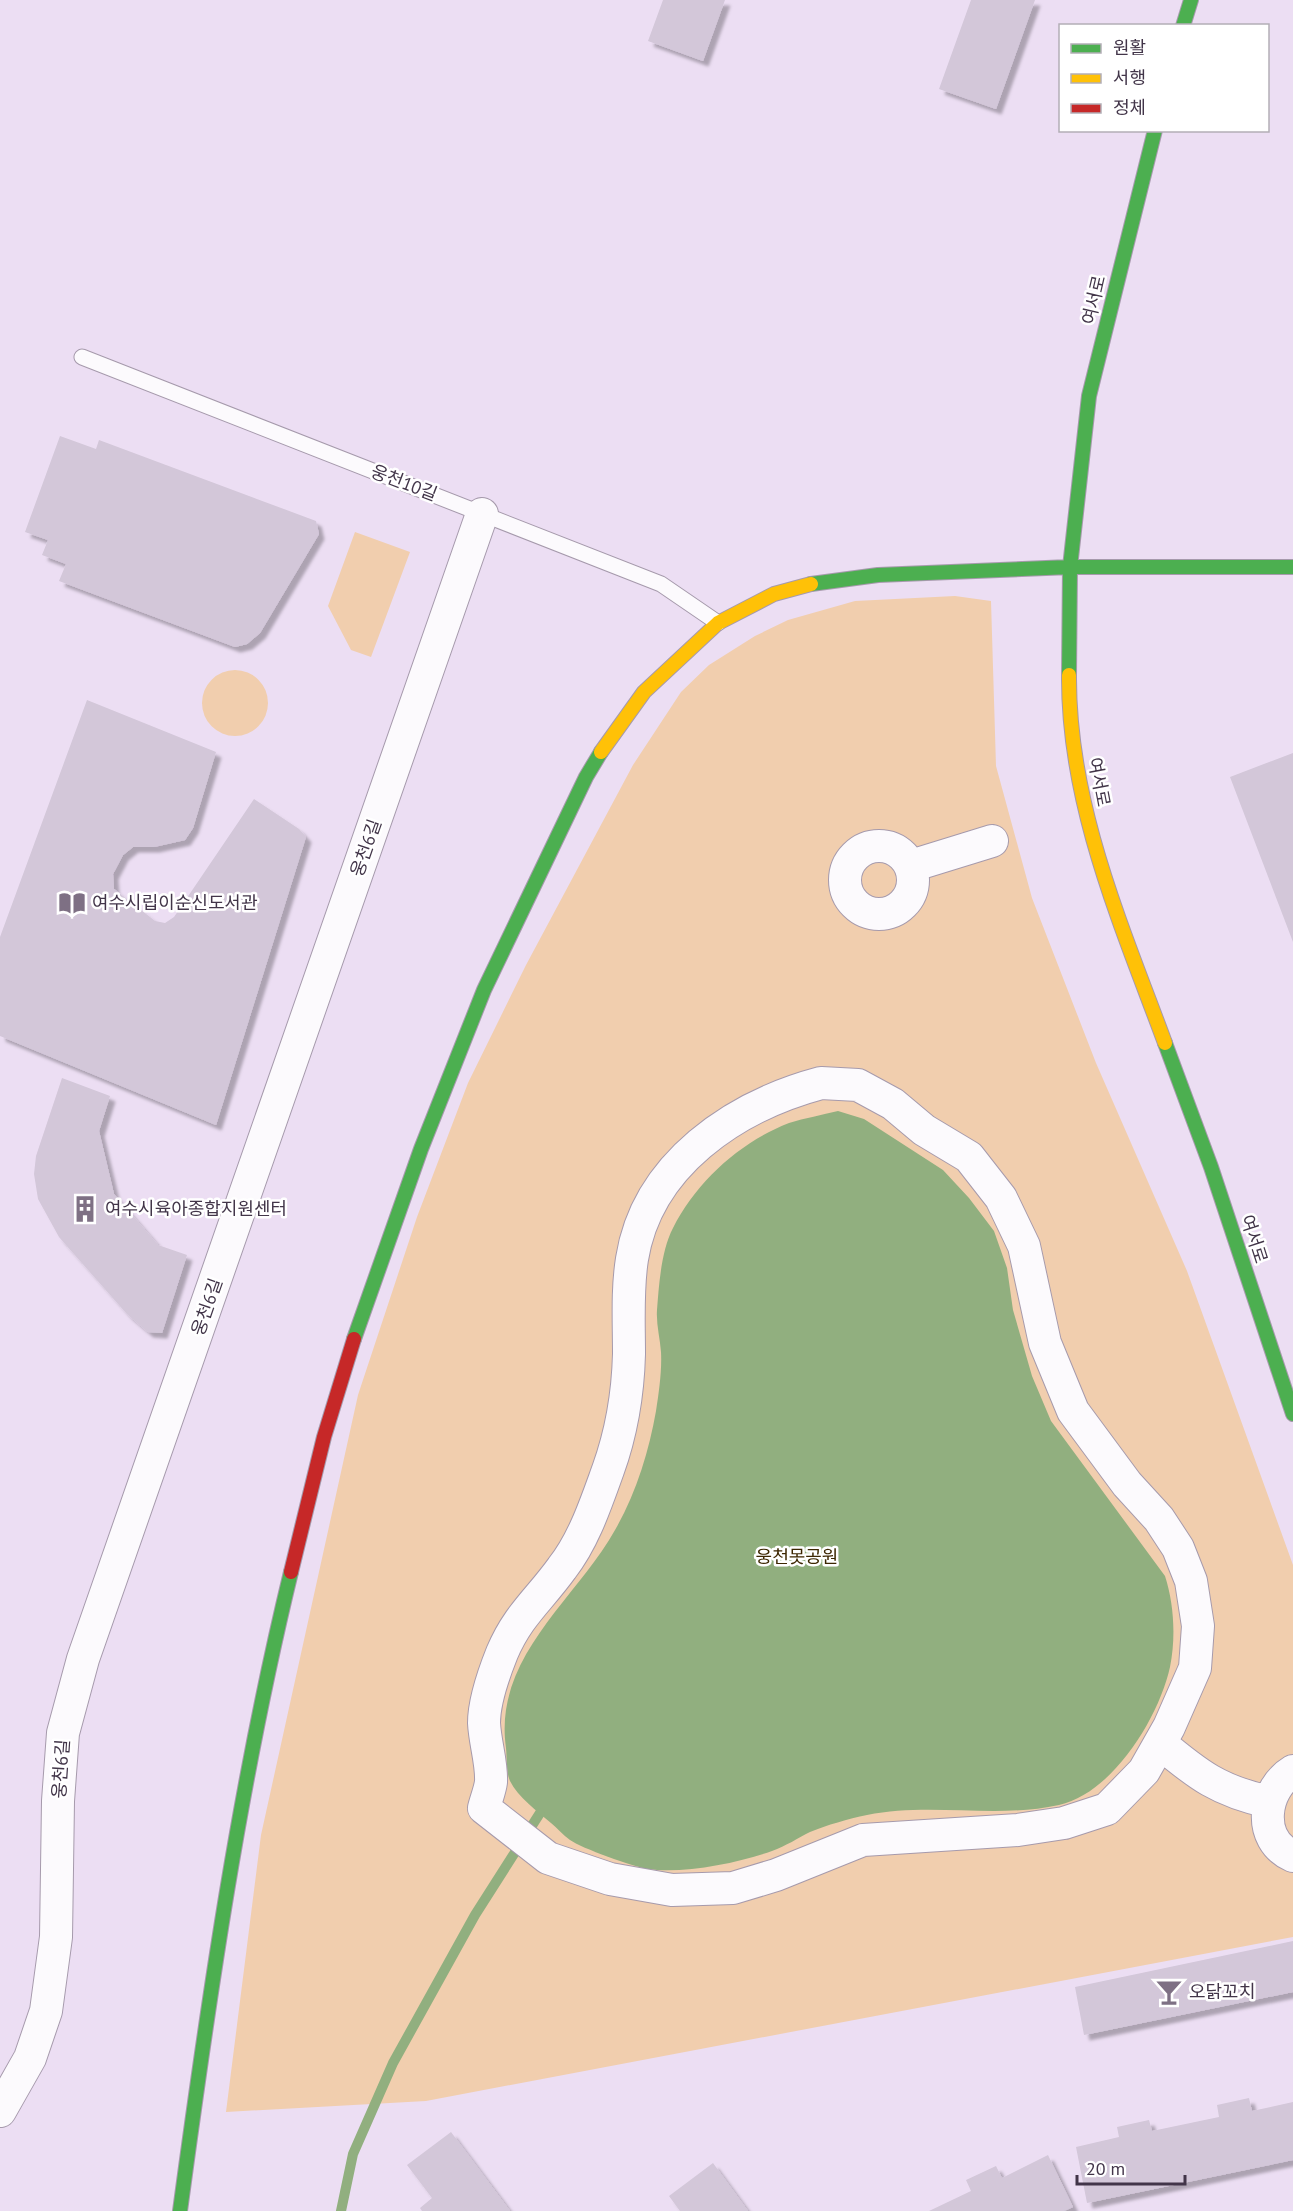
<svg xmlns="http://www.w3.org/2000/svg" width="1293" height="2211" font-family="'PT Sans','Noto Sans KR',sans-serif">
<style>
.green{fill:#f1ceae}
.water{fill:#91af7f}
.lines{fill:none;stroke-linecap:round;stroke-linejoin:round}
.stream{stroke:#91af7f;stroke-width:10}
.building{fill:#d3c7d9;filter:url(#shadow)}
.lane-casing{stroke:#a69aac;stroke-width:17}
.street-casing{stroke:#a69aac;stroke-width:34}
.fast-casing{stroke:#a69aac;stroke-width:16}
.slow-casing{stroke:#a69aac;stroke-width:16}
.jam-casing{stroke:#a69aac;stroke-width:16}
.lane{stroke:#fcfafd;stroke-width:15}
.street{stroke:#fcfafd;stroke-width:32}
.fast{stroke:#4caf50;stroke-width:14}
.slow{stroke:#ffc107;stroke-width:14}
.jam{stroke:#c62828;stroke-width:14}
.labels{text-anchor:middle;stroke-width:5;stroke-linejoin:round;paint-order:stroke}
.street-label{font-size:18px;fill:#423549;stroke:#fff}
.poi-label{font-size:18px;fill:#423549;stroke:#fff;text-anchor:start}
.park-label{font-size:18px;fill:#3c2601;stroke:#fff}
</style>
<defs>
<filter id="shadow"><feDropShadow dx="5.5" dy="5.5" stdDeviation="1.5" flood-color="#0004"/></filter>
</defs>
<rect width="100%" height="100%" fill="#ecdef3"/>
<path class="green" d="M 355,532 L 410,552 L 371,657 L 351,650 L 328,606 Z
M 955,596 L 991,601 L 996,766 L 1032,898 L 1096,1063 L 1187,1271 L 1293,1565 L 1293,1937 L 426,2101 L 226,2112 L 261,1835 L 358,1395 L 417,1217 L 468,1083 L 526,965 L 633,765 L 681,692 L 709,665 L 755,636 L 788,620 L 855,601 Z
M202 703a33 33 0 1 1 66 0a33 33 0 1 1-66 0Z"/>
<path class="water" d="M 838,1111 L 864,1119 L 943,1170 L 969,1198 L 994,1231 L 1007,1268 L 1013,1310 L 1032,1376 L 1051,1421 L 1165,1576 C 1174,1604 1176,1637 1170,1667 C 1159,1717 1113,1793 1059,1805 C 996,1819 930,1802 867,1815 C 848,1819 827,1825 810,1832 C 798,1838 786,1846 772,1851 C 738,1863 684,1874 648,1869 C 634,1867 581,1848 570,1840 C 563,1835 557,1828 551,1823 C 537,1811 518,1797 510,1781 C 506,1772 507,1758 506,1748 C 493,1657 575,1601 615,1530 C 636,1494 649,1451 656,1411 C 659,1392 662,1370 661,1352 C 660,1338 656,1324 657,1310 C 659,1285 661,1251 673,1228 C 697,1181 740,1142 789,1123 C 805,1118 822,1115 838,1111 Z"/>
<g class="lines">
<path class="stream" d="M 341,2211 L 353,2154 L 393,2063 L 475,1915 L 540,1813"/>
</g>
<path class="building" d="M 663,0 L 725,0 L 703,61 L 648,41 Z
M 971,0 L 1035,0 L 996,109 L 939,89 Z
M 60,436 L 96,449 L 99,440 L 316,521 L 319,534 L 260,633 L 247,644 L 235,647 L 59,581 L 66,564 L 42,555 L 48,540 L 25,532 Z
M 87,700 L 216,752 L 193,828 L 185,840 L 154,847 L 133,847 L 123,855 L 113,874 L 114,889 L 155,921 L 165,923 L 174,917 L 254,799 L 299,829 L 306,837 L 216,1125 L 0,1036 L 0,937 Z
M 1293,753 L 1293,942 L 1230,777 Z
M 62,1078 L 110,1096 L 99,1131 L 114,1194 L 158,1245 L 187,1255 L 162,1333 L 148,1332 L 127,1314 L 59,1237 L 38,1199 L 34,1174 L 36,1156 Z
M 1293,1941 L 1293,1992 L 1084,2035 L 1075,1987 Z
M 1249,2098 L 1252,2111 L 1293,2102 L 1293,2160 L 1087,2203 L 1076,2147 L 1119,2137 L 1117,2127 L 1149,2120 L 1152,2131 L 1219,2117 L 1217,2105 Z
M 451,2132 L 510,2211 L 422,2211 L 420,2208 L 432,2198 L 407,2165 Z
M 1048,2155 L 1073,2207 L 1064,2211 L 929,2211 L 971,2191 L 966,2180 L 996,2166 L 1002,2178 Z
M 713,2163 L 748,2211 L 680,2211 L 669,2196 Z"/>
<g class="lines">
<defs>
<path id="lane" d="M 82,357 L 661,584 L 718,623"/>
<path id="street" d="M845 880a34 34 0 1 1 68 0a34 34 0 1 1-68 0Z
M 911,866 L 992,841
M 821,1083 L 858,1085 L 893,1104 L 924,1130 L 969,1157 L 1001,1198 L 1024,1246 L 1045,1343 L 1073,1411 L 1127,1484 L 1159,1519 L 1178,1548 L 1191,1581 L 1198,1626 L 1195,1668 L 1169,1727 L 1144,1771 L 1107,1809 L 1064,1823 L 1018,1830 L 863,1840 L 776,1875 L 733,1888 L 672,1890 L 610,1879 L 548,1858 L 484,1808 C 486,1800 490,1790 491,1782 C 492,1763 485,1743 484,1723 C 484,1701 494,1673 502,1653 C 518,1615 539,1600 562,1568 C 584,1540 596,1503 608,1470 C 621,1434 628,1392 629,1354 C 629,1322 627,1290 632,1259 C 647,1164 735,1106 821,1083 Z
M 1160,1743 C 1198,1775 1219,1791 1269,1802
M 1293,1771 C 1263,1789 1256,1840 1293,1856
M 0,2111 L 30,2058 L 46,2011 L 56,1937 L 58,1801 L 63,1733 L 83,1659 L 482,514"/>
<path id="fast" d="M 1183,26 L 1191,0
M 811,584 L 878,575 L 1070,567 L 1293,567
M 1069,675 L 1070,567 L 1089,396 L 1155,130
M 1165,1043 L 1211,1167 L 1293,1414
M 354,1339 L 421,1149 L 484,990 L 586,777 L 601,752
M 180,2211 C 209,1996 240,1782 291,1572"/>
<path id="slow" d="M 1069,675 C 1068,804 1121,924 1165,1043
M 601,752 L 644,692 L 718,623 L 774,594 L 811,584"/>
<path id="jam" d="M 291,1572 L 324,1437 L 354,1339"/>
</defs>
<use href="#lane" class="lane-casing"/>
<use href="#street" class="street-casing"/>
<use href="#fast" class="fast-casing"/>
<use href="#slow" class="slow-casing"/>
<use href="#jam" class="jam-casing"/>
<use href="#lane" class="lane"/>
<use href="#street" class="street"/>
<use href="#fast" class="fast"/>
<use href="#slow" class="slow"/>
<use href="#jam" class="jam"/>
</g>
<defs>
<symbol id="library-bare" viewBox="-9 -9 18 18"><path d="M-6-4Q-3-5.5-.7-3.5V5Q-3 3-6 4ZM6-4Q3-5.5 .7-3.5V5Q3 3 6 4Z" fill="#7e7084" stroke="#fff" stroke-width="2.5" paint-order="stroke"/></symbol>
<symbol id="building-bare" viewBox="-9 -9 18 18"><path d="M-4-6H4V6H1V3H-1V6H-4ZM-2.5-4.3h1.7v1.8h-1.7ZM.8-4.3h1.7v1.8H.8ZM-2.5-1h1.7V.8h-1.7ZM.8-1h1.7V.8H.8Z" fill="#7e7084" stroke="#fff" stroke-width="2.5" paint-order="stroke"/></symbol>
<symbol id="bar-bare" viewBox="-9 -9 18 18"><path d="M-6-5H6L.8 .8V4.5H3.5V6h-7V4.5H-.8V.8Z" fill="#7e7084" stroke="#fff" stroke-width="2.5" paint-order="stroke"/></symbol>
</defs>
<g fill-rule="evenodd">
<use href="#library-bare" x="53" y="884" width="38" height="38"/>
<use href="#building-bare" x="66" y="1190" width="38" height="38"/>
<use href="#bar-bare" x="1150" y="1973" width="38" height="38"/>
</g>
<g class="labels">
<g class="street-label">
<text transform="translate(1094 300) rotate(-77)" y="6">여서로</text>
<text transform="translate(404 483) rotate(21)" y="6">웅천10길</text>
<text transform="translate(1099 782) rotate(79)" y="6">여서로</text>
<text transform="translate(366 848) rotate(-71)" y="6">웅천6길</text>
<text transform="translate(1254 1239) rotate(72)" y="6">여서로</text>
<text transform="translate(207 1307) rotate(-71)" y="6">웅천6길</text>
<text transform="translate(61 1769) rotate(-86)" y="6">웅천6길</text>
</g>
<g class="poi-label">
<text x="92" y="909">여수시립이순신도서관</text>
<text x="105" y="1215">여수시육아종합지원센터</text>
<text x="1189" y="1998">오닭꼬치</text>
</g>
<g class="park-label">
<text x="797" y="1563">웅천못공원</text>
</g>
</g>
<rect x="1059" y="24" width="210" height="108" fill="#ffffff" stroke="#b3aeb6" stroke-width="1.5"/>
<rect x="1071" y="44" width="30" height="9" fill="#4caf50" stroke="#b3aeb6" stroke-width="1.5"/>
<text x="1113" y="54" font-size="18" fill="#423549">원활</text>
<rect x="1071" y="74" width="30" height="9" fill="#ffc107" stroke="#b3aeb6" stroke-width="1.5"/>
<text x="1113" y="84" font-size="18" fill="#423549">서행</text>
<rect x="1071" y="104" width="30" height="9" fill="#c62828" stroke="#b3aeb6" stroke-width="1.5"/>
<text x="1113" y="114" font-size="18" fill="#423549">정체</text>
<path d="M1077 2175v9h108v-9" fill="none" stroke="#423549" stroke-width="3"/>
<text x="1086" y="2175" font-size="18" fill="#423549" stroke="#ffffff" stroke-width="4.5" paint-order="stroke">20 m</text>
</svg>
